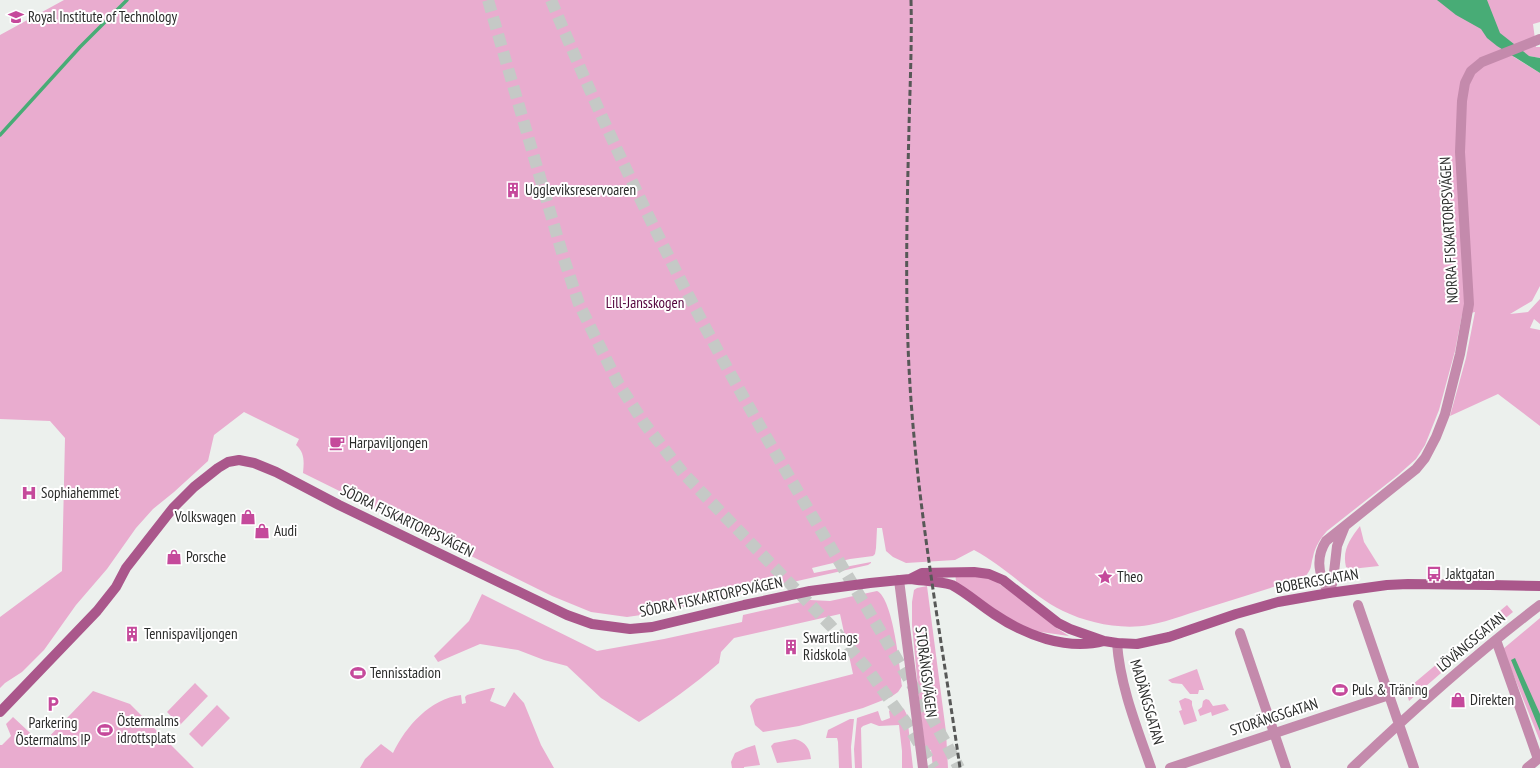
<svg xmlns="http://www.w3.org/2000/svg" width="1540" height="768" font-family="'PT Sans Narrow',sans-serif">
<style>
.green{fill:#e9accf}
.water{fill:#48ac76}
.lines{fill:none;stroke-linecap:round;stroke-linejoin:round}
.stream{stroke:#48ac76;stroke-width:3.5}
.highway-tunnel{stroke:#c5c9c6;stroke-width:12;stroke-dasharray:12 6;stroke-linecap:butt}
.street{stroke:#c48aac;stroke-width:10}
.secondary{stroke:#aa578b;stroke-width:10}
.rail{stroke:#575857;stroke-width:3;stroke-dasharray:6 3;stroke-linecap:butt}
.labels{text-anchor:middle;stroke-width:4;stroke-linejoin:round;paint-order:stroke}
.poi-label{font-size:15px;fill:#2b2c2b;stroke:#fff;text-anchor:start}
.street-label{font-size:15px;fill:#2b2c2b;stroke:#fff}
.park-label{font-size:15px;fill:#53033c;stroke:#fff}
</style>
<rect width="100%" height="100%" fill="#ecf0ed"/>
<path class="green" d="M 64,0 L 1540,0 L 1540,22 L 1533,24 L 1536,47 L 1540,47 L 1540,58 L 1529,56 L 1514,57 L 1540,73 L 1540,286 L 1532,301 L 1510,314 L 1528,312 L 1540,299 L 1540,324 L 1534,319 L 1530,328 L 1540,330 L 1540,426 L 1498,394 L 1450,416 L 1466,358 L 1475,312 L 1462,315 L 1455,351 L 1439,410 L 1425,445 L 1416,459 L 1398,475 L 1327,531 C 1320,539 1315,547 1313,557 C 1310,567 1313,567 1305,577 C 1274,587 1244,596 1213,606 C 1192,612 1171,621 1149,625 C 1121,630 1088,623 1063,611 C 1031,595 1006,567 974,550 L 955,560 L 906,563 L 893,557 L 886,551 L 882,528 L 877,528 L 876,548 L 875,554 L 873,556 L 850,559 L 812,568 L 814,573 L 871,562 L 871,563 L 868,565 L 655,613 L 627,617 L 591,612 L 552,596 L 303,473 C 304,462 305,453 296,445 L 299,439 L 244,412 L 214,435 L 208,461 L 174,492 L 153,509 L 136,528 L 107,569 L 76,605 L 44,650 L 22,672 L 5,683 L 0,688 L 0,617 L 62,571 L 65,438 L 50,421 L 0,419 L 0,35 Z
M 1360,526 L 1364,542 L 1379,566 L 1351,569 L 1346,567 C 1342,550 1350,539 1360,526 Z
M 955,568 L 984,573 L 1035,609 L 1055,627 L 1069,636 L 1034,631 L 1011,620 L 956,583 Z
M 927,586 L 946,732 L 948,768 L 933,768 L 931,750 L 925,749 L 920,709 L 912,625 L 912,602 L 914,590 L 917,588 Z
M 877,591 C 893,598 900,669 902,686 L 898,692 L 891,697 L 863,708 L 799,726 L 763,732 L 755,725 L 750,706 L 756,699 L 853,674 L 840,614 L 734,638 L 721,652 L 719,663 C 694,685 667,704 639,722 L 601,698 L 567,666 L 544,660 L 518,650 L 480,644 L 438,662 L 434,656 L 469,621 L 482,594 L 597,651 L 664,639 L 742,622 L 743,615 L 810,600 L 830,601 Z
M 1507,605 L 1513,612 L 1477,641 L 1471,635 Z
M 1540,618 L 1540,741 L 1503,649 Z
M 1463,642 L 1472,646 L 1409,701 L 1406,690 Z
M 1197,669 L 1204,690 L 1199,690 L 1198,694 L 1190,694 L 1182,684 L 1172,683 L 1168,680 Z
M 195,683 L 208,696 L 180,725 L 167,712 Z
M 492,688 L 495,688 L 490,701 L 505,707 L 514,692 L 524,703 L 541,745 L 554,768 L 360,768 L 365,759 L 381,744 L 393,753 C 406,726 430,699 461,695 L 462,704 L 466,703 L 465,697 L 467,695 Z
M 93,691 L 130,704 L 194,768 L 0,768 L 0,745 L 2,745 L 11,736 L 6,724 L 13,717 L 42,744 Z
M 1185,698 L 1189,699 L 1192,701 L 1192,705 L 1197,721 L 1184,725 L 1179,711 L 1182,710 L 1179,701 Z
M 1206,699 L 1209,700 L 1213,706 L 1225,704 L 1229,710 L 1212,716 L 1211,712 L 1200,716 L 1198,710 L 1202,707 L 1203,701 Z
M 217,705 L 230,718 L 202,747 L 189,734 Z
M 900,707 L 904,709 L 907,715 L 913,768 L 902,768 L 902,751 L 899,725 L 879,726 L 871,723 L 863,726 L 861,728 L 862,768 L 855,768 L 854,749 L 857,718 L 878,711 L 881,720 L 882,721 L 890,718 L 889,711 L 891,709 L 894,712 L 900,710 Z
M 850,719 L 854,719 L 851,747 L 852,768 L 839,768 L 838,742 L 837,738 L 826,738 L 828,730 Z
M 795,739 C 806,742 810,749 811,759 L 777,763 L 771,746 L 774,743 Z
M 755,745 L 760,765 L 744,767 L 744,768 L 732,768 L 731,762 L 735,753 L 746,748 Z"/>
<path class="water" d="M 1437,0 L 1487,0 L 1500,33 L 1529,56 L 1540,58 L 1540,73 L 1497,46 L 1487,38 L 1481,29 L 1456,15 Z
M 1515,658 L 1540,714 L 1540,731 L 1511,660 Z"/>
<g class="lines">
<path class="stream" d="M 0,135 L 80,47 L 127,0"/>
<path class="highway-tunnel" d="M 488,0 L 563,256 L 579,304 L 618,383 L 644,423 L 683,473 L 831,626 L 869,671 L 907,724 L 934,768
M 551,0 C 609,138 674,275 748,405 C 791,481 836,556 881,632 C 907,677 935,721 959,768"/>
<path class="street" d="M 899,580 L 923,768
M 1329,593 C 1319,577 1315,558 1326,541 L 1416,469 L 1425,458 L 1436,437 L 1445,414 L 1460,354 L 1469,304 L 1460,152 L 1462,101 L 1465,83 L 1471,71 L 1482,62 L 1540,39
M 1329,593 L 1333,581 L 1337,546 L 1345,526
M 1358,605 L 1414,768
M 1240,633 L 1286,768
M 1496,640 L 1538,759 L 1527,768
M 1117,643 C 1120,686 1137,728 1151,768
M 1170,768 L 1389,695
M 1352,768 C 1412,711 1474,655 1540,605"/>
<path class="secondary" d="M 910,579 C 924,581 938,581 952,585 C 967,593 980,605 994,614 C 1025,635 1067,651 1104,641
M 0,712 L 97,611 L 116,587 L 126,568 L 173,508 L 194,487 L 218,468 L 228,462 L 239,460 L 254,463 L 276,472 L 339,505 L 567,615 L 592,624 L 630,629 L 652,627 L 744,605 L 810,591 L 870,583 L 910,579 L 922,573 L 974,572 L 989,574 L 1003,580 L 1058,623 L 1070,629 L 1104,641 L 1117,643 L 1137,644 L 1169,637 L 1236,614 L 1278,602 L 1329,593 L 1387,585 L 1408,584 L 1490,585 L 1540,586"/>
<path class="rail" d="M 911,0 C 912,43 910,85 909,128 C 907,208 905,288 909,368 C 916,503 941,635 960,768"/>
</g>
<defs>
<symbol id="university-bare" viewBox="-9 -9 18 18"><path d="M0-5L7-2L0 1L-7-2ZM-4 1L0 2.5L4 1V4Q0 6-4 4Z" fill="#c5499b" stroke="#fff" stroke-width="2.5" paint-order="stroke"/></symbol>
<symbol id="building-bare" viewBox="-9 -9 18 18"><path d="M-4-6H4V6H1V3H-1V6H-4ZM-2.5-4.3h1.7v1.8h-1.7ZM.8-4.3h1.7v1.8H.8ZM-2.5-1h1.7V.8h-1.7ZM.8-1h1.7V.8H.8Z" fill="#c5499b" stroke="#fff" stroke-width="2.5" paint-order="stroke"/></symbol>
<symbol id="cafe-bare" viewBox="-9 -9 18 18"><path d="M-5.5-4.5H6V0H3Q3 3.5 0 3.5H-2.5Q-5.5 3.5-5.5 0ZM3-3.2v2h1.7v-2ZM-6 4.5H4V6H-6Z" fill="#c5499b" stroke="#fff" stroke-width="2.5" paint-order="stroke"/></symbol>
<symbol id="hospital-bare" viewBox="-9 -9 18 18"><path d="M-5-5h3v3.5h4V-5h3V5h-3V1.5h-4V5h-3Z" fill="#c5499b" stroke="#fff" stroke-width="2.5" paint-order="stroke"/></symbol>
<symbol id="shop-bare" viewBox="-9 -9 18 18"><path d="M-5-2.5h2.3a2.7 3.5 0 0 1 5.4 0H5L5.5 6h-11ZM-1.5-2.5h3a1.5 2.3 0 0 0-3 0Z" fill="#c5499b" stroke="#fff" stroke-width="2.5" paint-order="stroke"/></symbol>
<symbol id="bus-bare" viewBox="-9 -9 18 18"><path d="M-5-6H5V4H4V6H2V4H-2V6H-4V4H-5ZM-3.5-4V0h7V-4ZM-3.5 1.2v1.5H-2V1.2ZM2 1.2v1.5H3.5V1.2Z" fill="#c5499b" stroke="#fff" stroke-width="2.5" paint-order="stroke"/></symbol>
<symbol id="sight-bare" viewBox="-9 -9 18 18"><path d="M0-6L1.8-2.2L6-1.7L2.9 1.2L3.7 5.4L0 3.3L-3.7 5.4L-2.9 1.2L-6-1.7L-1.8-2.2Z" fill="#c5499b" stroke="#fff" stroke-width="2.5" paint-order="stroke"/></symbol>
<symbol id="stadium-bare" viewBox="-9 -9 18 18"><path d="M0-5a6.5 5 0 1 0 0 10a6.5 5 0 1 0 0-10ZM-3.5-1.8h7v3.6h-7Z" fill="#c5499b" stroke="#fff" stroke-width="2.5" paint-order="stroke"/></symbol>
<symbol id="parking-bare" viewBox="-9 -9 18 18"><path d="M-3.5-5.5H1a3.5 3.5 0 0 1 0 7H-1V5.5H-3.5ZM-1-3.4V-.6H.8a1.4 1.4 0 0 0 0-2.8Z" fill="#c5499b" stroke="#fff" stroke-width="2.5" paint-order="stroke"/></symbol>
</defs>
<g fill-rule="evenodd">
<use href="#university-bare" x="5" y="6" width="22" height="22"/>
<use href="#building-bare" x="502" y="179" width="22" height="22"/>
<use href="#cafe-bare" x="326" y="432" width="22" height="22"/>
<use href="#hospital-bare" x="18" y="482" width="22" height="22"/>
<use href="#shop-bare" x="237" y="506" width="22" height="22"/>
<use href="#shop-bare" x="251" y="520" width="22" height="22"/>
<use href="#shop-bare" x="163" y="546" width="22" height="22"/>
<use href="#bus-bare" x="1423" y="563" width="22" height="22"/>
<use href="#sight-bare" x="1094" y="566" width="22" height="22"/>
<use href="#building-bare" x="121" y="623" width="22" height="22"/>
<use href="#building-bare" x="780" y="636" width="22" height="22"/>
<use href="#stadium-bare" x="347" y="662" width="22" height="22"/>
<use href="#stadium-bare" x="1329" y="679" width="22" height="22"/>
<use href="#shop-bare" x="1447" y="689" width="22" height="22"/>
<use href="#parking-bare" x="42" y="693" width="22" height="22"/>
<use href="#stadium-bare" x="94" y="719" width="22" height="22"/>
</g>
<g class="labels">
<g class="poi-label">
<text x="28" y="22">Royal Institute of Technology</text>
<text x="525" y="195">Uggleviksreservoaren</text>
<text x="349" y="448">Harpaviljongen</text>
<text x="41" y="498">Sophiahemmet</text>
<text x="236" y="522" text-anchor="end">Volkswagen</text>
<text x="274" y="536">Audi</text>
<text x="186" y="562">Porsche</text>
<text x="1446" y="579">Jaktgatan</text>
<text x="1117" y="582">Theo</text>
<text x="144" y="639">Tennispaviljongen</text>
<text x="803" y="643">Swartlings<tspan x="803" dy="17">Ridskola</tspan></text>
<text x="370" y="678">Tennisstadion</text>
<text x="1352" y="695">Puls &amp; Träning</text>
<text x="1470" y="705">Direkten</text>
<text x="117" y="726">Östermalms<tspan x="117" dy="17">idrottsplats</tspan></text>
<text x="53" y="728" text-anchor="middle">Parkering<tspan x="53" dy="17">Östermalms IP</tspan></text>
</g>
<g class="street-label">
<text transform="translate(1449 230) rotate(-93)" y="5">NORRA FISKARTORPSVÄGEN</text>
<text transform="translate(407 521) rotate(26)" y="5">SÖDRA FISKARTORPSVÄGEN</text>
<text transform="translate(1317 581) rotate(-10)" y="5">BOBERGSGATAN</text>
<text transform="translate(711 597) rotate(-12)" y="5">SÖDRA FISKARTORPSVÄGEN</text>
<text transform="translate(1471 642) rotate(-40)" y="5">LÖVÄNGSGATAN</text>
<text transform="translate(926 672) rotate(83)" y="5">STORÄNGSVÄGEN</text>
<text transform="translate(1147 702) rotate(74)" y="5">MADÄNGSGATAN</text>
<text transform="translate(1274 717) rotate(-18)" y="5">STORÄNGSGATAN</text>
</g>
<g class="park-label">
<text x="645" y="308">Lill-Jansskogen</text>
</g>
</g>
</svg>
